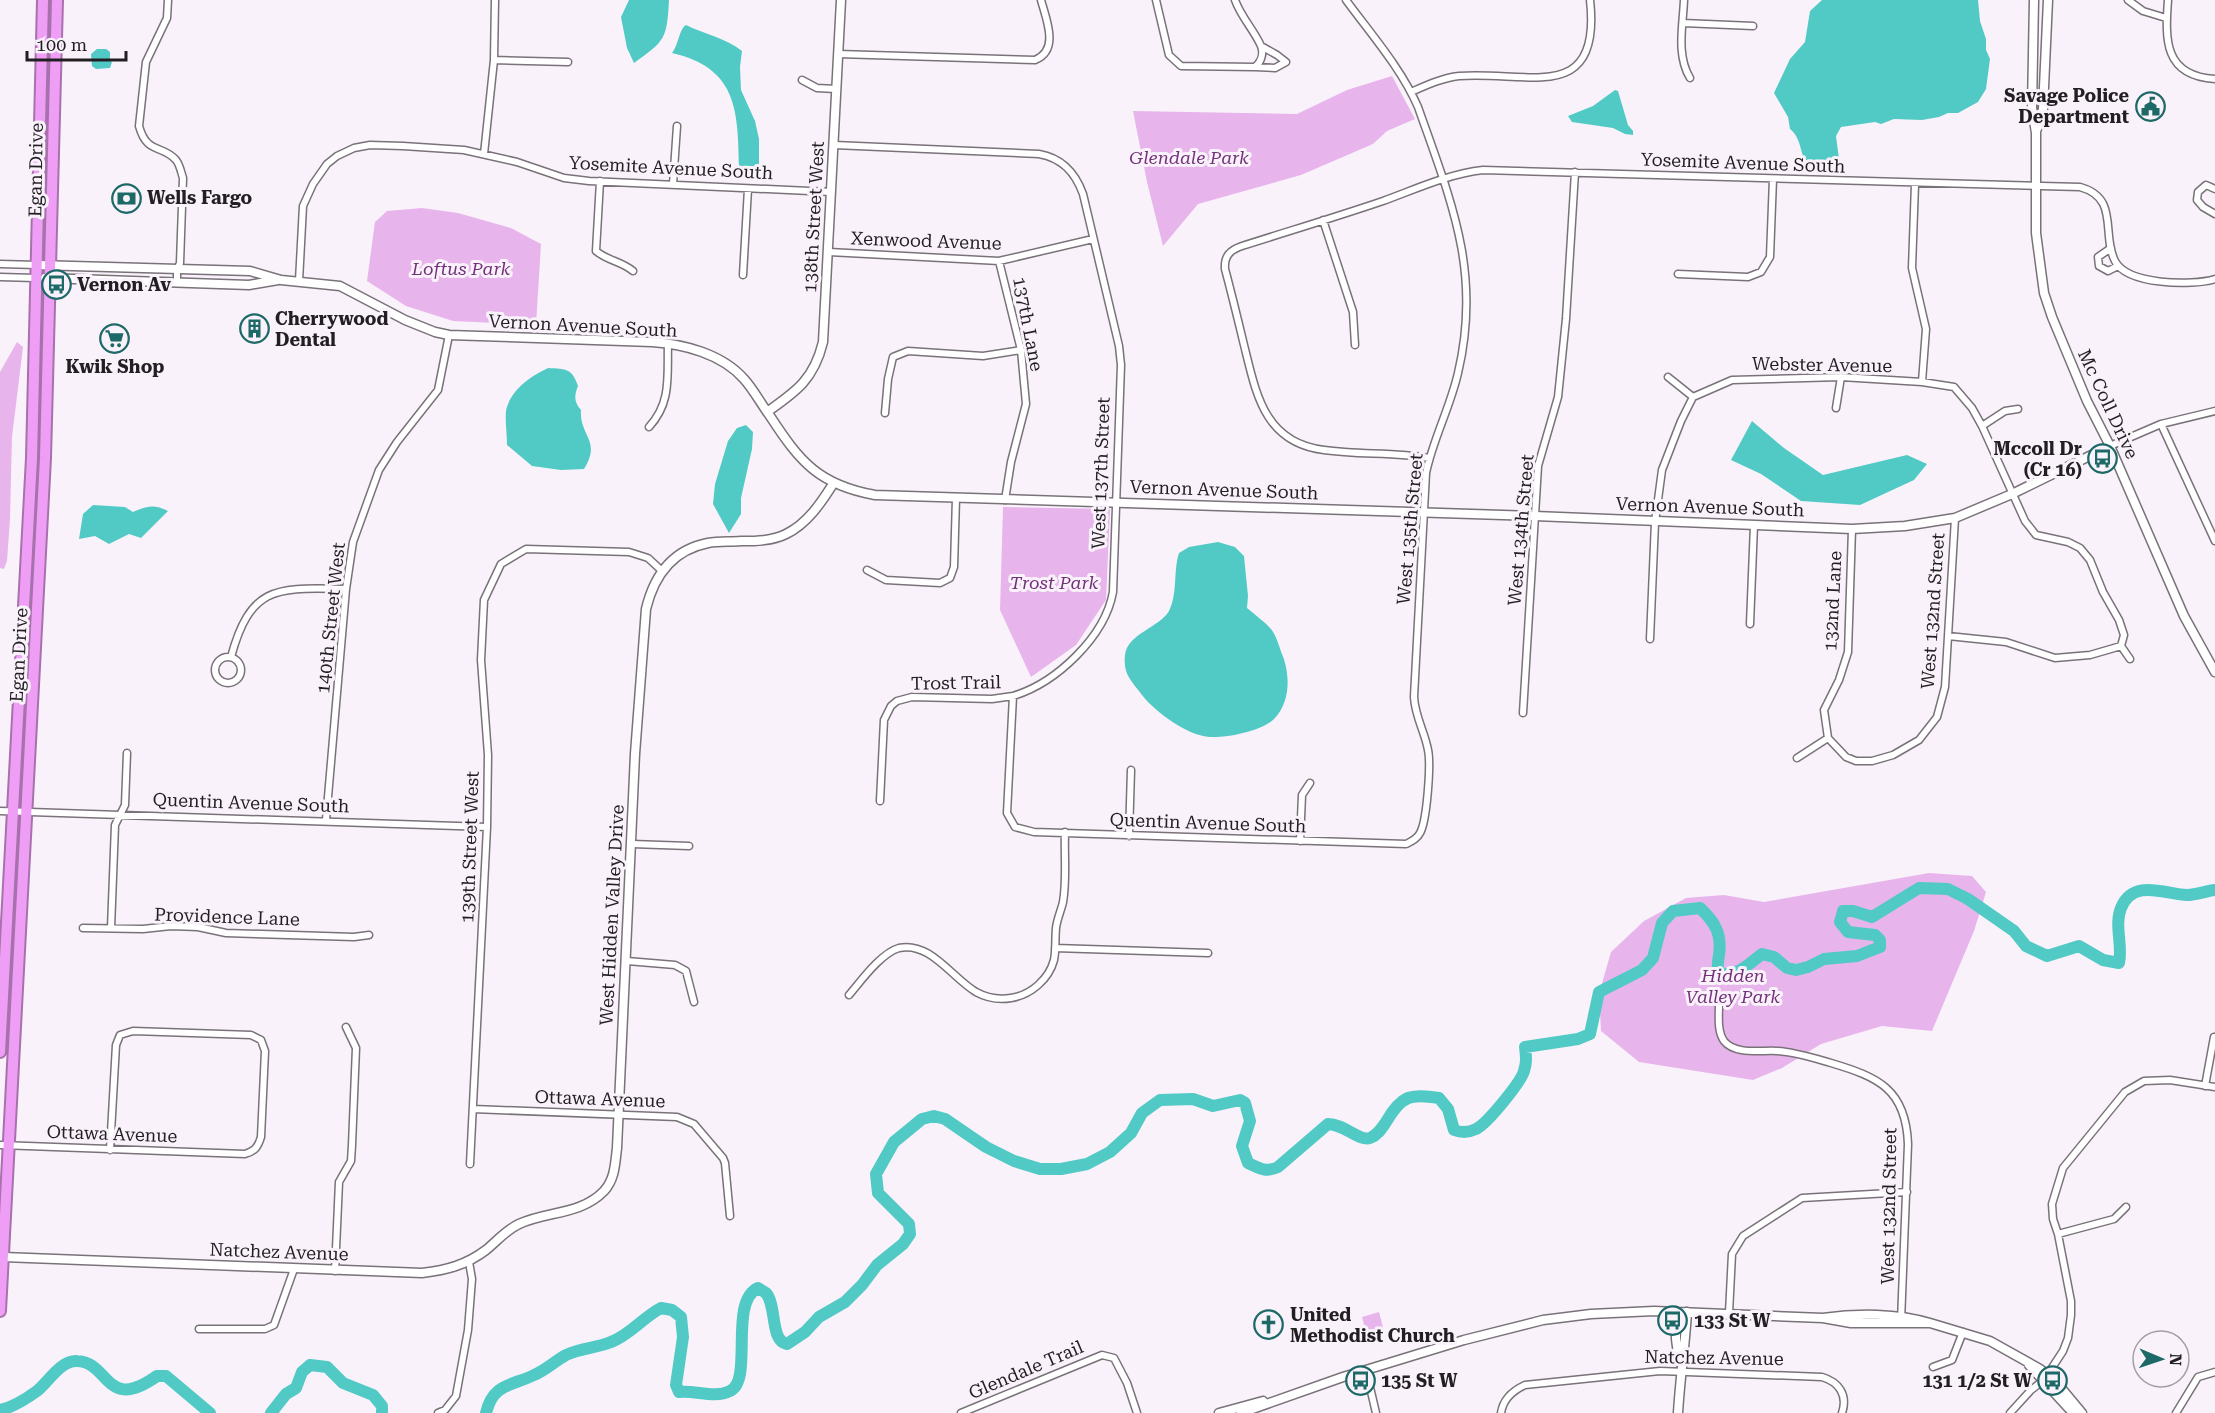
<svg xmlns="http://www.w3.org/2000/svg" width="2215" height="1413" font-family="'Roboto Serif',serif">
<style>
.green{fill:#e7b5eb}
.water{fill:#51cac5}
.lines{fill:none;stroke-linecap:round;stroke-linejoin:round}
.river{stroke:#51cac5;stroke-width:12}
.street-casing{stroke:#797279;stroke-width:9}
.secondary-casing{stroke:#797279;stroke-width:11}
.highway-casing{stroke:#a772ab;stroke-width:14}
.street{stroke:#fff;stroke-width:6}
.secondary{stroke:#fff;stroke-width:8}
.highway{stroke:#ee9ff5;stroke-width:10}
.labels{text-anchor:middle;stroke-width:6;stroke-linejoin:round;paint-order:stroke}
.poi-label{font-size:18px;font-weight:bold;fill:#221f22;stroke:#faf2fb;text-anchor:start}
.park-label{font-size:18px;font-style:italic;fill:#74317b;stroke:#faf2fb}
.street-label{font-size:18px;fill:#221f22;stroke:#faf2fb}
</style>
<rect width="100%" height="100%" fill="#faf2fb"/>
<path class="green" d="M 1392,76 L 1415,119 L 1387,131 L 1373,144 L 1301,175 L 1198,204 L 1163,246 L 1147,182 L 1133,111 L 1297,114 L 1347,90 Z
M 422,208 L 458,213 L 511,228 L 541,244 L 536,325 L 453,321 L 406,306 L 367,281 L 375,222 L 387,211 Z
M 17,342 L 23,347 L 12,437 L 10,519 L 7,561 L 4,569 L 0,568 L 0,372 Z
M 1003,507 L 1110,509 L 1106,600 L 1076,645 L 1031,677 L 1000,610 Z
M 1929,873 L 1972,876 L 1986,892 L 1974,931 L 1932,1031 L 1882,1026 L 1821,1044 L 1782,1068 L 1753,1080 L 1639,1062 L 1601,1031 L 1599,994 L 1611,952 L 1644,921 L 1686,898 L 1724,895 L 1764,902 Z
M 1379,1312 L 1385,1335 L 1368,1340 L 1362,1317 Z"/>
<path class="water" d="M 629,0 L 669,0 C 667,39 665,41 634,63 L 627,48 L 621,17 Z
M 1822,0 L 1978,0 L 1980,21 L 1986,39 L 1986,50 L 1990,59 L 1986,89 L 1978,102 L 1958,113 L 1948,113 L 1939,117 L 1922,120 L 1894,119 L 1881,124 L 1875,122 L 1841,127 L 1836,136 L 1839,159 L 1831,173 C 1794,174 1808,143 1790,129 L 1788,117 L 1774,93 L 1790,59 L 1805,42 L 1810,11 Z
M 686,25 C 704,34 726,38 742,51 L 740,67 L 741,90 L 755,121 L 759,139 L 759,167 L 744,171 L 739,166 C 738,108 736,68 672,53 C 679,44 679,29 686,25 Z
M 97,49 L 106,49 L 110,52 L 110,61 L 112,62 L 110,68 L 96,69 L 92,66 L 91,54 Z
M 1615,90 L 1618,91 L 1628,125 L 1633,131 L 1633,135 L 1625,134 L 1613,128 L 1572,122 L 1568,116 L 1593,106 Z
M 548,368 C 566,369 572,368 578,386 C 574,396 574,402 581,410 C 579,436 602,440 584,469 L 561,470 L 532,466 L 507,445 C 507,434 505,421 506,411 C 510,390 531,376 548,368 Z
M 1752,421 L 1784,448 L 1823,475 L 1907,455 L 1927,464 L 1914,480 L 1860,505 L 1801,501 L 1761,474 L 1731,460 Z
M 746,425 L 753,432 L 752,449 L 741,498 L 741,514 L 729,533 L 713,504 L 715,484 L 728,441 L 737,428 Z
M 93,505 L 125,507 L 133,512 C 147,506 154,504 168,511 L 141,538 L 129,534 L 109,544 L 95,536 L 79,539 L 83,514 Z
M 1218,542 L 1235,547 L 1244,556 L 1248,596 L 1247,608 C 1255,615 1264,621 1271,629 C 1276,635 1279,646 1282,654 C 1290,673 1291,701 1275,718 C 1263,731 1227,738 1210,737 C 1188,736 1155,712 1142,695 C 1131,680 1123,675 1125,655 C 1127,634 1160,627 1169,611 C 1178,593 1173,571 1179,553 L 1189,547 Z"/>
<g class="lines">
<path class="river" d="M 0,1410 C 14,1407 26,1399 37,1391 C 49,1381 61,1360 77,1361 C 110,1362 105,1413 157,1376 L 166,1376 L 210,1413
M 271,1413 L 286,1394 L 296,1388 L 302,1372 L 310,1365 L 327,1367 L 343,1383 L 373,1395 L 382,1406 L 382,1413
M 486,1413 C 493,1383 512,1386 534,1375 C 546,1370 555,1361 566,1355 C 580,1348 597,1348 611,1342 C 630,1335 642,1318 661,1308 L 672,1310 L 681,1317 L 683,1337 L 676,1385 L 679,1392 C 696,1390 714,1399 730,1391 C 754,1380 728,1302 758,1288 C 758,1288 766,1293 766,1293 C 777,1306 770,1341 787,1344 L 805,1332 L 819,1317 L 845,1302 L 862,1285 L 877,1265 L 903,1244 L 910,1234 L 909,1224 L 878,1193 L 876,1174 L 894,1142 L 922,1119 L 934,1116 L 945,1119 L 986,1147 L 1014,1161 L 1040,1169 L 1061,1169 L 1087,1164 L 1110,1152 L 1131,1133 L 1142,1113 L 1160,1100 L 1193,1099 L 1213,1106 L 1240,1100 L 1245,1103 L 1250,1121 L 1242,1146 L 1248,1163 C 1259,1168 1266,1173 1278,1167 L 1328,1124 C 1344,1124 1360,1142 1370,1138 C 1378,1135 1382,1128 1386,1122 C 1401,1096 1410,1093 1439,1098 L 1448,1109 L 1454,1130 C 1462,1133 1468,1133 1476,1129 C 1487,1124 1521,1082 1524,1071 C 1527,1062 1526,1056 1525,1047 L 1578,1039 L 1590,1034 L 1599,992 L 1642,970 L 1653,958 L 1662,923 L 1673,911 L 1700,908 C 1715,922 1722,934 1719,955 C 1718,963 1716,967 1721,974 C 1738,976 1749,964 1762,954 L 1774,957 L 1787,968 L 1796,970 L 1808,967 L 1824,959 L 1857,956 L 1880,947 L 1880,940 L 1875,935 L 1848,932 L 1840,922 L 1843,911 L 1853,911 L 1872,917 L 1919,888 L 1948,889 L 1968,899 L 2014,931 L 2026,946 L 2047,956 L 2079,946 L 2103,960 L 2119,963 C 2123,946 2114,925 2121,908 C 2133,878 2165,894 2187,895 C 2196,895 2206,891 2215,890"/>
<defs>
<path id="street" d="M 168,0 L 167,18 L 146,62 L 139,126 C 147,155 162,144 176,160 C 180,165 181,172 183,178 L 180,263 L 177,270 L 177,283
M 1156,0 L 1169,55 L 1181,66 L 1255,67 C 1261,62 1264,54 1261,46 C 1254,30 1241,17 1235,0
M 1684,0 C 1683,25 1676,55 1690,78
M 2128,0 L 2143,11 L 2166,18
M 2168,0 C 2165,40 2164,76 2215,79
M 1683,23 L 1753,26
M 838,54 L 1035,60 C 1060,50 1046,19 1041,0
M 494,60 L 568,62
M 1255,67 L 1275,68 L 1286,62 L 1277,55 L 1261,46
M 802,80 L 817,88 L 836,89
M 1411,92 C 1427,85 1442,78 1459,76 C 1525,70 1602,107 1590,0
M 834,145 L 1039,154 C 1062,158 1075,172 1083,194 L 1119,346 L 1121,365 L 1113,592 C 1105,637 1056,683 1013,696 L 1007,813 L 1015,827 L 1034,832 L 1406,844 C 1412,841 1417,839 1420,833 C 1427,821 1431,764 1428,750 C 1425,732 1415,717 1414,697 L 1426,473 C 1433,439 1450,408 1458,373 C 1482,272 1451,201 1418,107 C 1401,68 1371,34 1346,0
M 484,154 L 494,60 L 495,0
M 600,181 L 596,251 C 608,261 621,261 633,271
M 673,184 L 677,126
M 1915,184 L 1912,268 L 1926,329 L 1922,382
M 2215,189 L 2206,185 L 2198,192 L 2197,200 L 2203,207 L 2215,214
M 1323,220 L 1353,312 L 1355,345
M 2111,248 L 2098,257 L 2099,266 L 2108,271 L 2118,266
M 829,252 L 999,261 L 1093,239
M 999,261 L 1021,350 L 1026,404 L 1011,462 L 1005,500
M 0,264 L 37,265
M 1678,274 L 1748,277 L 1761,272 L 1770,257 L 1773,179
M 743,275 L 748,189
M 0,277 L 36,278
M 299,281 L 303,206 L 313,184 L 327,164 L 337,156 L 354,148 L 370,145 L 403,146 L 464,150 L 517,162 L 564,178 L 589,181 L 831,192
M 1668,377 L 1693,397
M 1693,397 L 1732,380 L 1841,377 L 1922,382 L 1954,387 L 1972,408 L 1982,426 L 2025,521 L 2036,535 L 2068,542 L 2080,548 L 2090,560 L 2103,592 L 2119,620 L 2124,635 L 2121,646 L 2130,659
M 1836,408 L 1841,377
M 885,413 L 888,379 L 893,357 L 908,351 L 983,356 L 1021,350
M 2161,424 L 2215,541
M 1982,426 L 2005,411 L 2018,409
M 649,427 C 672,402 667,376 668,343
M 2110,446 L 2161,424 L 2215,411
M 1429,458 C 1394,452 1359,455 1324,450 C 1264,443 1256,393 1244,345 C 1238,320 1232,295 1225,269 C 1224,256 1230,250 1242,246 C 1289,231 1336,217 1383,201 C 1416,189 1448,174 1483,170 L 2080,187 C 2120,198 2101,234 2115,261 C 2127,285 2192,286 2215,279
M 1852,529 L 1848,652 L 1839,680 L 1824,710 L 1828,738 L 1846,757 L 1856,761 L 1872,761 L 1893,755 L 1919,740 L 1937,717 L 1945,687 L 1955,518
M 867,570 L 886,580 L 940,583 L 950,578 L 954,567 L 956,498
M 1750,624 L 1754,525
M 1948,636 L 2006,642 L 2055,658 L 2090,655 L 2121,646
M 1650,639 L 1655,522 L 1662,470 L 1681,421 L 1693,397
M215 670a13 13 0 1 1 26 0a13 13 0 1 1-26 0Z
M 231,657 C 251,583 279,588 346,589
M 1523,713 L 1538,466 L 1558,397 L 1566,319 L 1575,172
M 1797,758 L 1828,738
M 880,801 L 884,720 L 891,706 L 897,701 L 912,697 L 992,699 L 1013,696
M 0,811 L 487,827
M 326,820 L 346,589 L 353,542 L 379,470 L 397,442 L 438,390 L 449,335
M 1129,836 L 1131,770
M 1300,841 L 1302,795 L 1310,783
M 632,844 L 689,846
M 83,928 L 143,929 L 171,926 L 198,927 L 226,933 L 354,937 L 369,935
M 111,928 L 115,825 L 125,805 L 127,753
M 1055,948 L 1208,953
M 627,961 L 675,965 L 686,971 L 694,1002
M 849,995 C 861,981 881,953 899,948 C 930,941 952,978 976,992 C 987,998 999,1000 1011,998 C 1031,995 1049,979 1054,960 C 1056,950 1055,939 1056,928 C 1057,919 1061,911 1063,902 C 1067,879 1064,855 1065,832
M 1719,1005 C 1719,1016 1717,1031 1724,1041 C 1735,1055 1761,1050 1777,1051 C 1795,1052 1813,1058 1831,1063 C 1878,1077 1906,1089 1908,1144 L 1901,1321
M 2205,1086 L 2214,1037
M 473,1109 L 677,1117 L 694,1124 L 723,1158 L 725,1163 L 730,1216
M 0,1145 L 245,1154 C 255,1151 258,1147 261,1137 L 265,1051 L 261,1040 L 251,1035 L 133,1031 L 120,1035 L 116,1045 L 110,1150
M 470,1164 L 487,827 L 488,755 L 481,660 L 484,600 L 501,564 L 526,549 L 629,552 L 648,558 L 661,570
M 2058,1234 L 2114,1219 L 2126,1207
M 335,1271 L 339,1182 L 351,1161 L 352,1145 L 356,1048 L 346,1027
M 1729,1313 L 1732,1254 L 1743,1236 L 1802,1198 L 1907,1192
M 199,1329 L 265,1329 L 274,1325 L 294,1269
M 1933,1367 L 1952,1360 L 1963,1332
M 1366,1370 L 1376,1413
M 438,1413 L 445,1410 L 456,1396 L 468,1330 L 472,1279 L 469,1262
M 961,1413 L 1102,1355 L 1114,1358 L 1127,1383 L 1137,1413
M 1501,1413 C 1503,1399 1512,1391 1525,1385 L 1660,1371 L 1822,1377 C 1839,1382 1848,1395 1842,1413
M 2010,1413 L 2031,1390 L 2044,1380 L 2063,1351 L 2068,1338 L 2071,1315 L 2071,1301 L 2058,1234 L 2053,1219 L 2052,1204 L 2063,1168 L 2125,1092 L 2144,1081 L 2170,1080 L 2215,1087
M 2176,1413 L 2198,1377 L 2215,1372"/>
<path id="secondary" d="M 2034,0 L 2032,108 L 2036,133 L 2036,233 L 2044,293 L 2052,317 L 2087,401 L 2110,446 L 2184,616 L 2215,672
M 2037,129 L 2043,109 L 2048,0
M 37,265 L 250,271 L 281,280 L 340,286 L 405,320 L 435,332 L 449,335 L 652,342 C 684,344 722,354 744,379 C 754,390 761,404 770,416 C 800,462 819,485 875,495 L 1535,516 L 1852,529 L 1905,526 L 1955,518 L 2012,494 L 2110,446
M 45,278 L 249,285 L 278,280
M 767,412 C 797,391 814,379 823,342 L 841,0
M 3,1257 L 422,1273 C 447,1270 466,1265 486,1250 C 497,1241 506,1230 519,1224 C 547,1211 581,1215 604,1191 C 615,1179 615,1164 617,1148 L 635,754 L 646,609 C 654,576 672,550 708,543 C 719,541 730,542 741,541 C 756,541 772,541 786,534 C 807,524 821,503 833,484
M 1676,1311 L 1676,1339 L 1679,1362
M 1930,1323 L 1990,1341 L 2040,1369 L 2057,1383 L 2082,1413
M 2029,1365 L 2073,1413
M 1219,1413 L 1263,1401
M 1241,1413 L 1343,1377 L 1464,1340 L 1543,1320 L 1591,1314 L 1654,1311 L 1823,1318 L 1851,1323 L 1930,1323 C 1897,1313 1857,1313 1823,1318
M 1678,1413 C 1680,1379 1685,1346 1687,1312"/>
<path id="highway" d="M 0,1052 L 32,458 L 43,0
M 0,1311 L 45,458 L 57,0"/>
</defs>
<use href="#street" class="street-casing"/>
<use href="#secondary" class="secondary-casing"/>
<use href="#highway" class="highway-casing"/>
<use href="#street" class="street"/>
<use href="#secondary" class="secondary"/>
<use href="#highway" class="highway"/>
</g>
<defs>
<symbol id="civic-ring" viewBox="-11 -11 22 22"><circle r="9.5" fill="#faf2fb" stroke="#1d6967" stroke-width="1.5"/><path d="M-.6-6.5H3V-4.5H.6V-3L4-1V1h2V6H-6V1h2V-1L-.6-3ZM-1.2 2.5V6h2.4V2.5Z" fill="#1d6967"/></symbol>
<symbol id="bank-ring" viewBox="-11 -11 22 22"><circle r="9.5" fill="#faf2fb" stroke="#1d6967" stroke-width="1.5"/><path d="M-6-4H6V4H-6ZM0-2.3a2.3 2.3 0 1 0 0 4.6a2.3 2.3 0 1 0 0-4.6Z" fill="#1d6967"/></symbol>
<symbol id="bus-ring" viewBox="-11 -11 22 22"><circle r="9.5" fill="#faf2fb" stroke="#1d6967" stroke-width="1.5"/><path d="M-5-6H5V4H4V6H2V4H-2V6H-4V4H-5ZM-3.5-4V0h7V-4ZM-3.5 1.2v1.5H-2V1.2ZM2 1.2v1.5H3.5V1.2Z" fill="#1d6967"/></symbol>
<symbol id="building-ring" viewBox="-11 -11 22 22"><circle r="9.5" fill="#faf2fb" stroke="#1d6967" stroke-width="1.5"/><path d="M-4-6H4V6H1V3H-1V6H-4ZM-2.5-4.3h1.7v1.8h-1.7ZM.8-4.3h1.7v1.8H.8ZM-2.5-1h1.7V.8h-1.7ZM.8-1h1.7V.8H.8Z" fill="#1d6967"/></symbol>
<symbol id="supermarket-ring" viewBox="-11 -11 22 22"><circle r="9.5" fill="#faf2fb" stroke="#1d6967" stroke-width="1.5"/><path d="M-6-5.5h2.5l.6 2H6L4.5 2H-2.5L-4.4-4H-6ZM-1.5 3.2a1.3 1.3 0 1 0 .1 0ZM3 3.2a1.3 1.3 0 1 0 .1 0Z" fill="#1d6967"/></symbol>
<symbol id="church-ring" viewBox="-11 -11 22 22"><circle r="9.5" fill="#faf2fb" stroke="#1d6967" stroke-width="1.5"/><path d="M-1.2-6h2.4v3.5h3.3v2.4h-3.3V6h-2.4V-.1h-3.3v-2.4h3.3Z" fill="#1d6967"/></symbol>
</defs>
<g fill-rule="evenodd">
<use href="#civic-ring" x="2134" y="90" width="33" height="33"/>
<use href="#bank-ring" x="110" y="182" width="33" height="33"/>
<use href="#bus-ring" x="40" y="268" width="33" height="33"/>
<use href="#building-ring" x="238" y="312" width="33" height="33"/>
<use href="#supermarket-ring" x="98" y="322" width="33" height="33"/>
<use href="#bus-ring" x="2086" y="442" width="33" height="33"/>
<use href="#bus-ring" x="1656" y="1304" width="33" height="33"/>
<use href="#church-ring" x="1252" y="1308" width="33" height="33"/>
<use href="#bus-ring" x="1344" y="1364" width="33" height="33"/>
<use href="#bus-ring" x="2036" y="1364" width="33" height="33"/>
</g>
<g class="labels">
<g class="poi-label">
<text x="2129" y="102" text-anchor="end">Savage Police<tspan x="2129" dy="21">Department</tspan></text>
<text x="147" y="204">Wells Fargo</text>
<text x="77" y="291">Vernon Av</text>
<text x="275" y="325">Cherrywood<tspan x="275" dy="21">Dental</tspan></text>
<text x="115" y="373" text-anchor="middle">Kwik Shop</text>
<text x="2082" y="455" text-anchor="end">Mccoll Dr<tspan x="2082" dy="21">(Cr 16)</tspan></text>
<text x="1290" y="1321">United<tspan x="1290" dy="21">Methodist Church</tspan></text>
<text x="1694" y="1327">133 St W</text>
<text x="1381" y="1387">135 St W</text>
<text x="2032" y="1387" text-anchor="end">131 1/2 St W</text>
</g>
<g class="park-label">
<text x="1189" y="164">Glendale Park</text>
<text x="461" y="275">Loftus Park</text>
<text x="1054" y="589">Trost Park</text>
<text x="1733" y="982">Hidden<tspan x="1733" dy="21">Valley Park</tspan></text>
</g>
<g class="street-label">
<text transform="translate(1743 163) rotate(2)" y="6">Yosemite Avenue South</text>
<text transform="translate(671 168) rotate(3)" y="6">Yosemite Avenue South</text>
<text transform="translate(36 170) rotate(-89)" y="6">Egan Drive</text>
<text transform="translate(814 217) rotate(-87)" y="6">138th Street West</text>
<text transform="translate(926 241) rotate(2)" y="6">Xenwood Avenue</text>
<text transform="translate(1028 324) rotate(79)" y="6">137th Lane</text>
<text transform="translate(583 326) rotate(3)" y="6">Vernon Avenue South</text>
<text transform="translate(1822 365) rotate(1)" y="6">Webster Avenue</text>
<text transform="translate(2108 404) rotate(65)" y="6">Mc Coll Drive</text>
<text transform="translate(1101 473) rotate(-88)" y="6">West 137th Street</text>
<text transform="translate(1224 490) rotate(2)" y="6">Vernon Avenue South</text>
<text transform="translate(1710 507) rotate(2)" y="6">Vernon Avenue South</text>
<text transform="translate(1410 529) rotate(-85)" y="6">West 135th Street</text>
<text transform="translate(1521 530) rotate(-85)" y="6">West 134th Street</text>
<text transform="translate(1833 601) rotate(-87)" y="6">132nd Lane</text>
<text transform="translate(1933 611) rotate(-86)" y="6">West 132nd Street</text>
<text transform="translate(331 618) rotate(-84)" y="6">140th Street West</text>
<text transform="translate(19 655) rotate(-87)" y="6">Egan Drive</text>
<text transform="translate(956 683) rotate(-1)" y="6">Trost Trail</text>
<text transform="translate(251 803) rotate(2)" y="6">Quentin Avenue South</text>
<text transform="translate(1208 823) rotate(2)" y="6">Quentin Avenue South</text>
<text transform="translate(470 847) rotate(-88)" y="6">139th Street West</text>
<text transform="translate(612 915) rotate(-87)" y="6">West Hidden Valley Drive</text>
<text transform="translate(227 917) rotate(2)" y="6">Providence Lane</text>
<text transform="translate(600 1099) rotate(2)" y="6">Ottawa Avenue</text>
<text transform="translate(112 1134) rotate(2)" y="6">Ottawa Avenue</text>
<text transform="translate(1889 1206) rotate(-89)" y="6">West 132nd Street</text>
<text transform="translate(279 1252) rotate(2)" y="6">Natchez Avenue</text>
<text transform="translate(1714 1358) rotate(1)" y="6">Natchez Avenue</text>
<text transform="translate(1026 1370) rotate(-23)" y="6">Glendale Trail</text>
</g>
</g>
<g transform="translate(2161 1359) rotate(92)"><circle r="28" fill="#faf2fb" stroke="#a49ea4" stroke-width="1.5"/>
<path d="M0-4.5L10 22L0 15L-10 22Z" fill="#1d6967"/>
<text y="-9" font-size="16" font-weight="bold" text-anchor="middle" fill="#221f22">N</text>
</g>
<path d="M27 51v9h99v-9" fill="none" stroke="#221f22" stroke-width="3"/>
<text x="36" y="51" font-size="18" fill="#221f22" stroke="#faf2fb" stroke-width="4.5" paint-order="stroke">100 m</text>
</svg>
